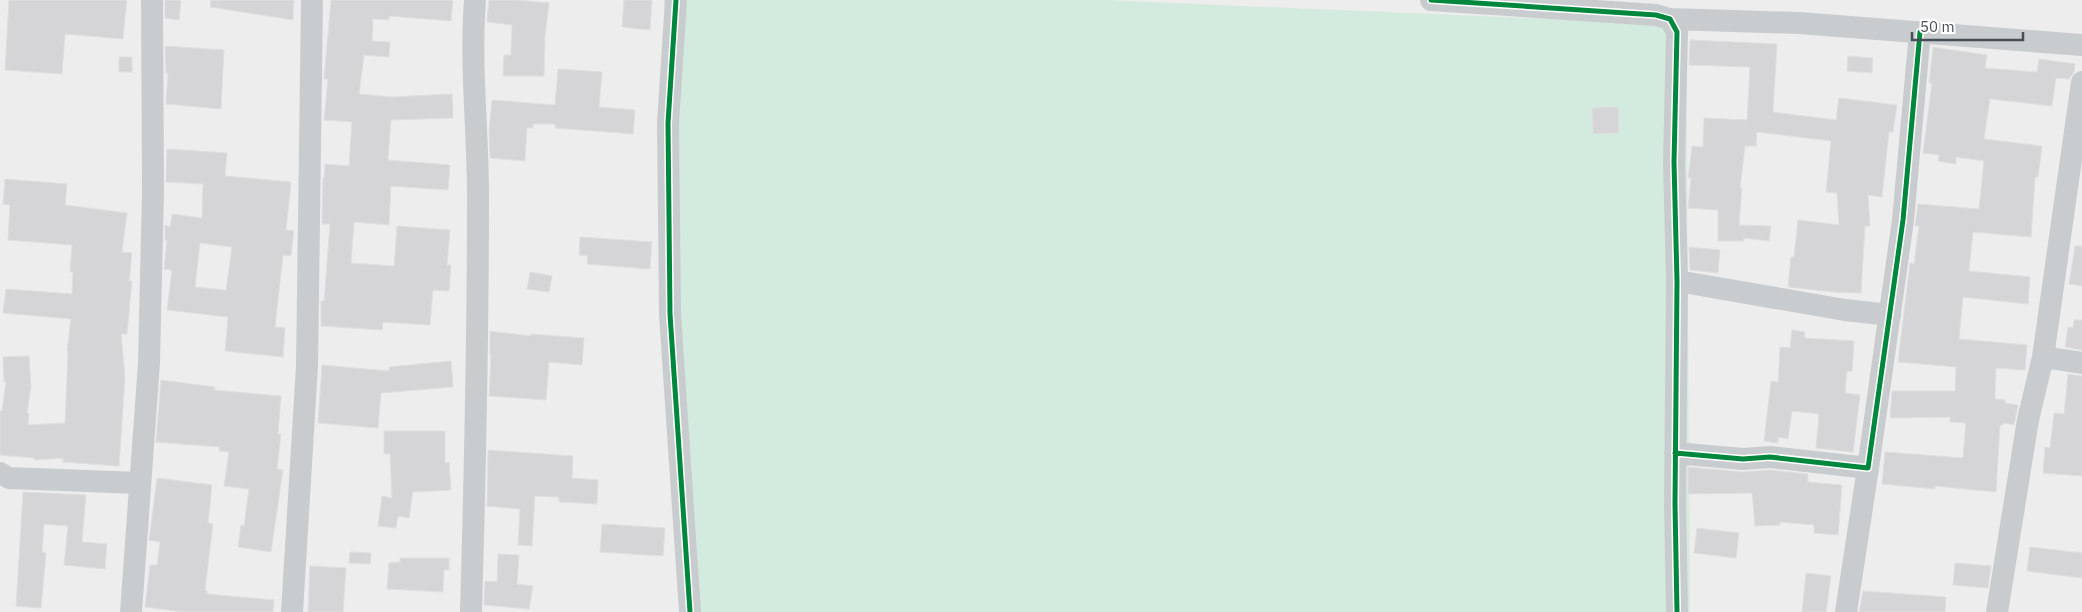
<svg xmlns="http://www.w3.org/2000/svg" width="2082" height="612" font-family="'IBM Plex Sans',sans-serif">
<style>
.green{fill:#d3ebde}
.building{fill:#d5d5d7;stroke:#dfdfe0;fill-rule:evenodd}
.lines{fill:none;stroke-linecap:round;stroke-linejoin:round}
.minor{stroke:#c9ccce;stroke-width:22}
.cycleway-casing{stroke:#fff;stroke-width:8}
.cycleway{stroke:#00873e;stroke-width:5}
</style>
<rect width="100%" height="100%" fill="#eeeded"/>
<path class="green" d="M 664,0 L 1106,0 L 1686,25 L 1690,612 L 696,612 Z"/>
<path class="building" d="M 9,0 L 127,0 L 123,39 L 65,34 L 62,74 L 5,70 Z
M 165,0 L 181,0 L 179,20 L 165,18 Z
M 211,0 L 294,0 L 293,20 L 210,7 Z
M 331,0 L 453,0 L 451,21 L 389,16 L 389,20 L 373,19 L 372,41 L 390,42 L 389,57 L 364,55 L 359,94 L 392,97 L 452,94 L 453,118 L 391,120 L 388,160 L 450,165 L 448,190 L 391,186 L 389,225 L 354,222 L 351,263 L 394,266 L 397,226 L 450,230 L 447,265 L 451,265 L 449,291 L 433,290 L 430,325 L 383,322 L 382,330 L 321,326 L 321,301 L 324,301 L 330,224 L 322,224 L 323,178 L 324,178 L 325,164 L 349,166 L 352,122 L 324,120 L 328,79 L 324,79 Z
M 489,0 L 518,0 L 549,3 L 545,36 L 544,76 L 503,76 L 504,55 L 511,55 L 512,25 L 487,22 Z
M 624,0 L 652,0 L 650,30 L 622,27 Z
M 1690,40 L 1777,44 L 1773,112 L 1836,120 L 1839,98 L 1897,105 L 1893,132 L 1889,132 L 1882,197 L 1868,195 L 1870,226 L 1865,226 L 1861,293 L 1834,292 L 1788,287 L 1791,257 L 1794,257 L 1798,220 L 1839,225 L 1837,193 L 1826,192 L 1831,141 L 1757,132 L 1756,146 L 1745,146 L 1740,188 L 1742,188 L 1739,225 L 1771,226 L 1769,241 L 1744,238 L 1744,241 L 1718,241 L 1718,210 L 1688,208 L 1691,178 L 1688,178 L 1692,146 L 1703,147 L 1704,118 L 1747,120 L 1750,67 L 1689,65 Z
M 165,46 L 224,50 L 221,109 L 166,104 L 168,73 L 166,73 Z
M 1933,47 L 1987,55 L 1985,68 L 2037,72 L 2039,59 L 2075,64 L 2074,72 L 2069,79 L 2056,78 L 2052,106 L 1990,99 L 1984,139 L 2042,146 L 2038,177 L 2035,177 L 2031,237 L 1973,232 L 1969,271 L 2030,277 L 2028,304 L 1963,297 L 1959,339 L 2027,345 L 2025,370 L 1996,368 L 1995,399 L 2005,400 L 2005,403 L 2018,405 L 2014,425 L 2004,423 L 2003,425 L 2000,425 L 1996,492 L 1935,486 L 1935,489 L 1882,484 L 1885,452 L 1963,458 L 1966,423 L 1950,422 L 1950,417 L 1890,418 L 1892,391 L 1955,391 L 1956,367 L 1898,362 L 1910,263 L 1914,264 L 1919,226 L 1915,226 L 1918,204 L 1979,209 L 1984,161 L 1956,157 L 1956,164 L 1938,161 L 1939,155 L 1923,153 L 1932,83 L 1929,83 Z
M 1848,56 L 1873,58 L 1872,73 L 1847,71 Z
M 119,57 L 132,57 L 132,72 L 119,72 Z
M 558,69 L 602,72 L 599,107 L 635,110 L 633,134 L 555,128 L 555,124 L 533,124 L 533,128 L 527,128 L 525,161 L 490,158 L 489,130 L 492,100 L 555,105 Z
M 1618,107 L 1619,133 L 1593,134 L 1592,108 Z
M 167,149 L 227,153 L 225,176 L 291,182 L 286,230 L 294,231 L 291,256 L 283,255 L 275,327 L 285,328 L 283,357 L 225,351 L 228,317 L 167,310 L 172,270 L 164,269 L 167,241 L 165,240 L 165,225 L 170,227 L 172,214 L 202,218 L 203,184 L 166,182 ZM 200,243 L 232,247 L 226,290 L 195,287 Z
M 5,179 L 67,184 L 65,205 L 127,213 L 122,252 L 132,253 L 129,281 L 132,281 L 127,334 L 121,334 L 125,377 L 119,466 L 63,462 L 63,458 L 35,460 L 34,458 L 0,455 L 0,411 L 2,411 L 6,382 L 4,382 L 3,357 L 29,356 L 31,387 L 27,413 L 29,413 L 28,425 L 65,423 L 68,351 L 67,351 L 71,319 L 3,313 L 6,289 L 72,294 L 73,272 L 70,272 L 72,245 L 8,240 L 10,205 L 3,204 Z
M 580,237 L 652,242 L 650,269 L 587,264 L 588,256 L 579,255 Z
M 2075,246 L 2082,246 L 2082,286 L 2069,284 Z
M 1689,247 L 1720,250 L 1718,273 L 1690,270 Z
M 530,272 L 552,276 L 549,292 L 527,289 Z
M 2074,320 L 2082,320 L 2082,350 L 2065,347 L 2068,327 L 2073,328 Z
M 1792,330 L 1805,332 L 1804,338 L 1854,341 L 1852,372 L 1847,371 L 1845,393 L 1860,395 L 1853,452 L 1816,448 L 1819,414 L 1792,411 L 1788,439 L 1778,437 L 1778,443 L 1764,441 L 1771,381 L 1778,382 L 1780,347 L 1790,348 Z
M 490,331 L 531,336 L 531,334 L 584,338 L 582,365 L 549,362 L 546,400 L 489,396 L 491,355 L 490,355 Z
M 451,361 L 453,387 L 381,393 L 378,428 L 318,423 L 322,365 L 389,371 L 389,367 Z
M 2068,374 L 2082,376 L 2082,476 L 2043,473 L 2045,447 L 2050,448 L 2054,413 L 2064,414 Z
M 161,380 L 215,387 L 214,390 L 281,396 L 278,434 L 281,434 L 277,469 L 283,470 L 271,552 L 238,547 L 241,525 L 244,526 L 249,489 L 224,486 L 229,452 L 219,451 L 220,447 L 156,442 Z
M 384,431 L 445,431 L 445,463 L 449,462 L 451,490 L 413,492 L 409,518 L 398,516 L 396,528 L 378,526 L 382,496 L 392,498 L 390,454 L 384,454 Z
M 488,450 L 573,456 L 572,478 L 598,480 L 597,504 L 559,502 L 559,497 L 535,496 L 532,546 L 518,545 L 520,509 L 487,506 Z
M 1688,467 L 1742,472 L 1770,470 L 1808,474 L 1808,482 L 1842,485 L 1838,535 L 1814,533 L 1814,525 L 1780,522 L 1780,525 L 1755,526 L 1752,493 L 1688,494 Z
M 157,478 L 212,485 L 208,523 L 213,524 L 205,590 L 207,591 L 207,594 L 274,600 L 273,612 L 183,612 L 145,607 L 150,565 L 157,565 L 160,542 L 149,540 Z
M 23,492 L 86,495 L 82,542 L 107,544 L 105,569 L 64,565 L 68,526 L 44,524 L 42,552 L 46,553 L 41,608 L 16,606 Z
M 602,524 L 665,528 L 663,556 L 600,552 Z
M 1697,528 L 1739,533 L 1736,558 L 1694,553 Z
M 2030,547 L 2082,553 L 2082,578 L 2027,571 Z
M 350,552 L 371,553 L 370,564 L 349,563 Z
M 498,554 L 519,555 L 517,584 L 533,586 L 529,609 L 484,605 L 485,581 L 497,582 Z
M 400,558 L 449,558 L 449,570 L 444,570 L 443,592 L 387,589 L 389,563 L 400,562 Z
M 1955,563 L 1991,566 L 1988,588 L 1953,585 Z
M 310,566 L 346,568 L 343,612 L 308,612 Z
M 1806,573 L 1831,576 L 1826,612 L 1802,612 Z
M 1863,591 L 1946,597 L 1945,612 L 1859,612 Z"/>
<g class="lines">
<path class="minor" d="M 676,0 L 668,123 L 670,314 L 690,612
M 1431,0 L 1656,15 L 1670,19 L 1677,32 L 1674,162 L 1677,281 L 1675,504 L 1677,612
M 1670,19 L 1799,23 L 2082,45
M 1677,281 L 1845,310 L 1890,315
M 2043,357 L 2082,363
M 1675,453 L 1743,459 L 1770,457 L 1868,468 L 1903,220 L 1920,32
M 0,473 L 9,478 L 139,483
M 131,612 L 149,363 L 153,192 L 152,0
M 292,612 L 307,366 L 312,0
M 471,612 C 475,473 478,335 478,196 C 478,131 470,65 475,0
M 1846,612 L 1868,468
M 1997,612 L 2028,420 L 2043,357 L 2082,82"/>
<defs>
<path id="cycleway" d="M 676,0 L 668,123 L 670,314 L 690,612
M 1431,0 L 1656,15 L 1670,19 L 1677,32 L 1674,162 L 1677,281 L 1675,504 L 1677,612
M 1675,453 L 1743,459 L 1770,457 L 1868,468 L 1903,220 L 1920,32"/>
</defs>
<use href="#cycleway" class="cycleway-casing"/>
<use href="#cycleway" class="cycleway"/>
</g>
<path d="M1912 32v8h111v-8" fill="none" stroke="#464e58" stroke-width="2.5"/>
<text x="1920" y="32" font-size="15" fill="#464e58" stroke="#ffffff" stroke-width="4" paint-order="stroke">50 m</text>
</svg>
